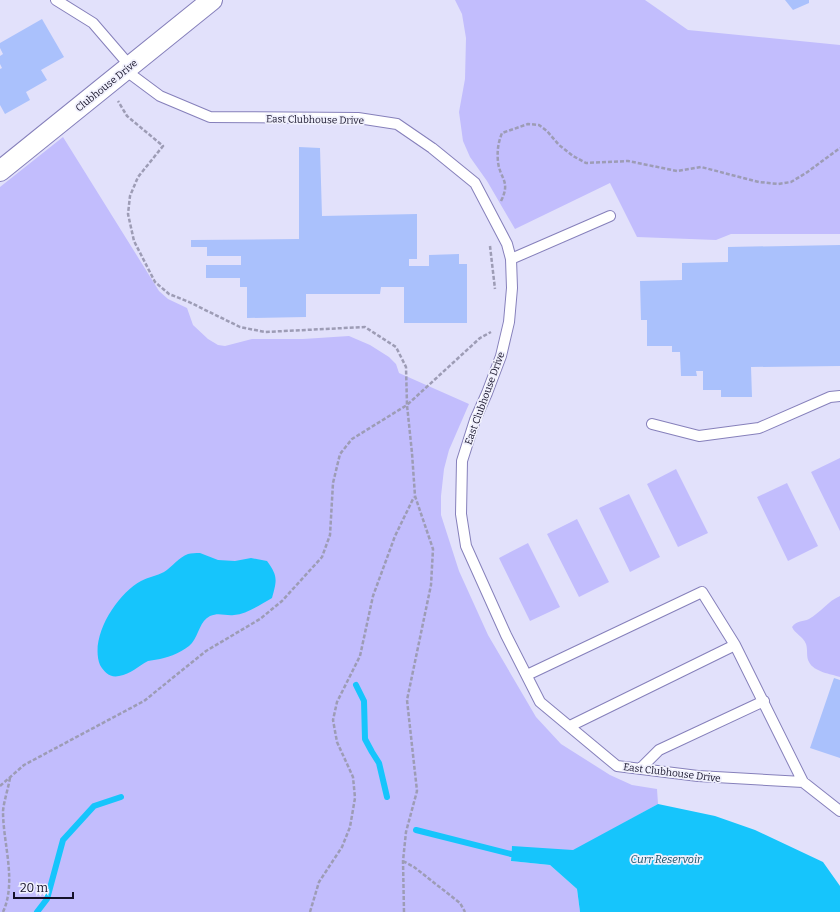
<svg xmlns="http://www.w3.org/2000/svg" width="840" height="912" font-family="Bitter,serif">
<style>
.green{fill:#c2bdfd}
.water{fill:#16c5fc}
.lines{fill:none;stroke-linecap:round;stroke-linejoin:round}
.stream{stroke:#16c5fc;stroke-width:6}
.building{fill:#aac1fc}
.service-casing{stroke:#8680bb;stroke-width:12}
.minor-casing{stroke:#8680bb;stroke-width:22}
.path{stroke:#9d9cb5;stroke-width:2.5;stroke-dasharray:4 2;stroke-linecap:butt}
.service{stroke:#fff;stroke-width:10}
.minor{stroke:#fff;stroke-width:20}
.labels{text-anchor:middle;stroke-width:3.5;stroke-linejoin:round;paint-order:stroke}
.street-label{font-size:10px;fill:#151229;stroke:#f0f0fd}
.water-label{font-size:11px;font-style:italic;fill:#125067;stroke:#f0f0fd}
</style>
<rect width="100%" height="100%" fill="#e2e1fb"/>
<path class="green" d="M 455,0 L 645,0 L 688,30 L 840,45 L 840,234 L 731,234 L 716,240 L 637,237 L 610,183 L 515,229 L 487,181 L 470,157 L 463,141 L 459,112 L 465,79 L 466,38 L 462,14 Z
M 63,137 L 159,291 L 168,299 L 187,308 L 193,325 L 208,339 L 218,345 L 225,346 L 252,339 L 303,339 L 349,336 L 370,345 L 389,357 L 396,364 L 399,373 L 469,404 L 449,450 L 444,469 L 441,496 L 441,515 L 459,571 L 488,635 L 536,717 L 561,744 L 610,775 L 632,785 L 657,789 L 658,804 L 573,851 L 512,847 L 511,861 L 550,865 L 577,889 L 580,912 L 0,912 L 0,187 Z
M 840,458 L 840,531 L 811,472 Z
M 676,469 L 708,533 L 678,547 L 647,484 Z
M 787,483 L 818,546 L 788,561 L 757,497 Z
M 629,494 L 660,557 L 630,572 L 599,508 Z
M 577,519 L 609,582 L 579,597 L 547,534 Z
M 528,543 L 560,607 L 530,621 L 499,558 Z
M 840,596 L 840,677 C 831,674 814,672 809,662 C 806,657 808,650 806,644 C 803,636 795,634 792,627 C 797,620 803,622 809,619 C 820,613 828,601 840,596 Z"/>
<path class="water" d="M 200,553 L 218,560 L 235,561 L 251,558 L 267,561 C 278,576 277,580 272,598 C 261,604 247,614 234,615 C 225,616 219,612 210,616 C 200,621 199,634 192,643 C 185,651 170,657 160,659 C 156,660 152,660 148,661 C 138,666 131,674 119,676 C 110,678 104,672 100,665 C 89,637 117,594 141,581 C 148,577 157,576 164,572 C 172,567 179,557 188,554 C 191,553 196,553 200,553 Z
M 658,804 L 715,816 L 755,830 L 823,862 L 840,886 L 840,912 L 580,912 L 577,889 L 550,865 L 511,861 L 512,846 L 573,850 Z"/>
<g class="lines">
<path class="stream" d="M 356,685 L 364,701 L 365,739 L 372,752 L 379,763 L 387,797
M 416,830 L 511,854
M 37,912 L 47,899 L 63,840 L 94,806 L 121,797"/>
</g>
<path class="building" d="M 785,0 L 809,0 L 809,3 L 793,10 Z
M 42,19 L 64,57 L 41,70 L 47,80 L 26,92 L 30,100 L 5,114 L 0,105 L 0,69 L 2,68 L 0,64 L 0,56 L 3,54 L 0,48 L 0,43 Z
M 299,147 L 320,148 L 322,216 L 417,214 L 417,259 L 409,259 L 409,266 L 429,266 L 429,255 L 459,254 L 459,264 L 467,264 L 467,323 L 404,323 L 404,287 L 381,287 L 380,294 L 306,294 L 306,317 L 247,318 L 247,287 L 240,287 L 240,278 L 206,278 L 206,265 L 241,265 L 241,256 L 207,256 L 207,247 L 191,247 L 191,240 L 299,239 Z
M 840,245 L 840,366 L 751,367 L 752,397 L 721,397 L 721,390 L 703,390 L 703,371 L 696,371 L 697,376 L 681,376 L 680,352 L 672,352 L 672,346 L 647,346 L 647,320 L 641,320 L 640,281 L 682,280 L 682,263 L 728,262 L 728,247 Z
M 834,678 L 840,680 L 840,758 L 810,748 Z"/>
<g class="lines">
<defs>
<path id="service" d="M 56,0 L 93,23 L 130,66
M 125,70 L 160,96 L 210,117 L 358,118 L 397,124 L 432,148 L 475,183 L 507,244 L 511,259 L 512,288 L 509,322 L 501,356 L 487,393 L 475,420 L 462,461 L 461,514 L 466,546 L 506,635 L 540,702 L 617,766 L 698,776 L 803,782
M 511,259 L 610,216
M 652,424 L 699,436 L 759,428 L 830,397 L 840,396
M 527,675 L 702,592 L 735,645 L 803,782 L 840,811
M 570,726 L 735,645
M 640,769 L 659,750 L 764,701"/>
<path id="minor" d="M 0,171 L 212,0"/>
</defs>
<use href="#service" class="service-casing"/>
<use href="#minor" class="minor-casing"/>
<path class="path" d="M 501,201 C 511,181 500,179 498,162 C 497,151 498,143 502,133 L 528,124 L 539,125 L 547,131 L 559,145 L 573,156 L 586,163 L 628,161 L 677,171 L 701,167 L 759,182 L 778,184 L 791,182 L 806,173 L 840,148
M 490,246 L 495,289
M 0,786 L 24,765 L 144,701 L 206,651 L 260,619 L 282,601 L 322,557 L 330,535 L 333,483 L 340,454 L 352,439 L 407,405 L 406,367 L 396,347 L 365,327 L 265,332 L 240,327 L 189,302 L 169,294 L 155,282 L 134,241 L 128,214 L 130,196 L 138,177 L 163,146 L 127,116 L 118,101
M 403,861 L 414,867 L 460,903 L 465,912
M 3,912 C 17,881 3,844 3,811 C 4,801 8,789 10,778
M 310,912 L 319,882 L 342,847 L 350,827 L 355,798 L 353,777 L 337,742 L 333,720 L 337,702 L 360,656 L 373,596 L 395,536 L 414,497
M 404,912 L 403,861 L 406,832 L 417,791 L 407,700 L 431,585 L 433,549 L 415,496 L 412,453 L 407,405 L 480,338 L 491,332"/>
<use href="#service" class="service"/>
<use href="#minor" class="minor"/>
</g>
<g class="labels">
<g class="street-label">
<text transform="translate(106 85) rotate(-39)" y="4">Clubhouse Drive</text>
<text transform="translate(315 119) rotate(1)" y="4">East Clubhouse Drive</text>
<text transform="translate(484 398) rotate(-70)" y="4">East Clubhouse Drive</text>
<text transform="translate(672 772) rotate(7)" y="4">East Clubhouse Drive</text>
</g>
<g class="water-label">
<text x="666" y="863">Curr Reservoir</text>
</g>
</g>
<path d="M14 892v6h59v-6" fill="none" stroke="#151229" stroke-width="2"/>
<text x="20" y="892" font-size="12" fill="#151229" stroke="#f0f0fd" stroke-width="3" paint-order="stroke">20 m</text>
</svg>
